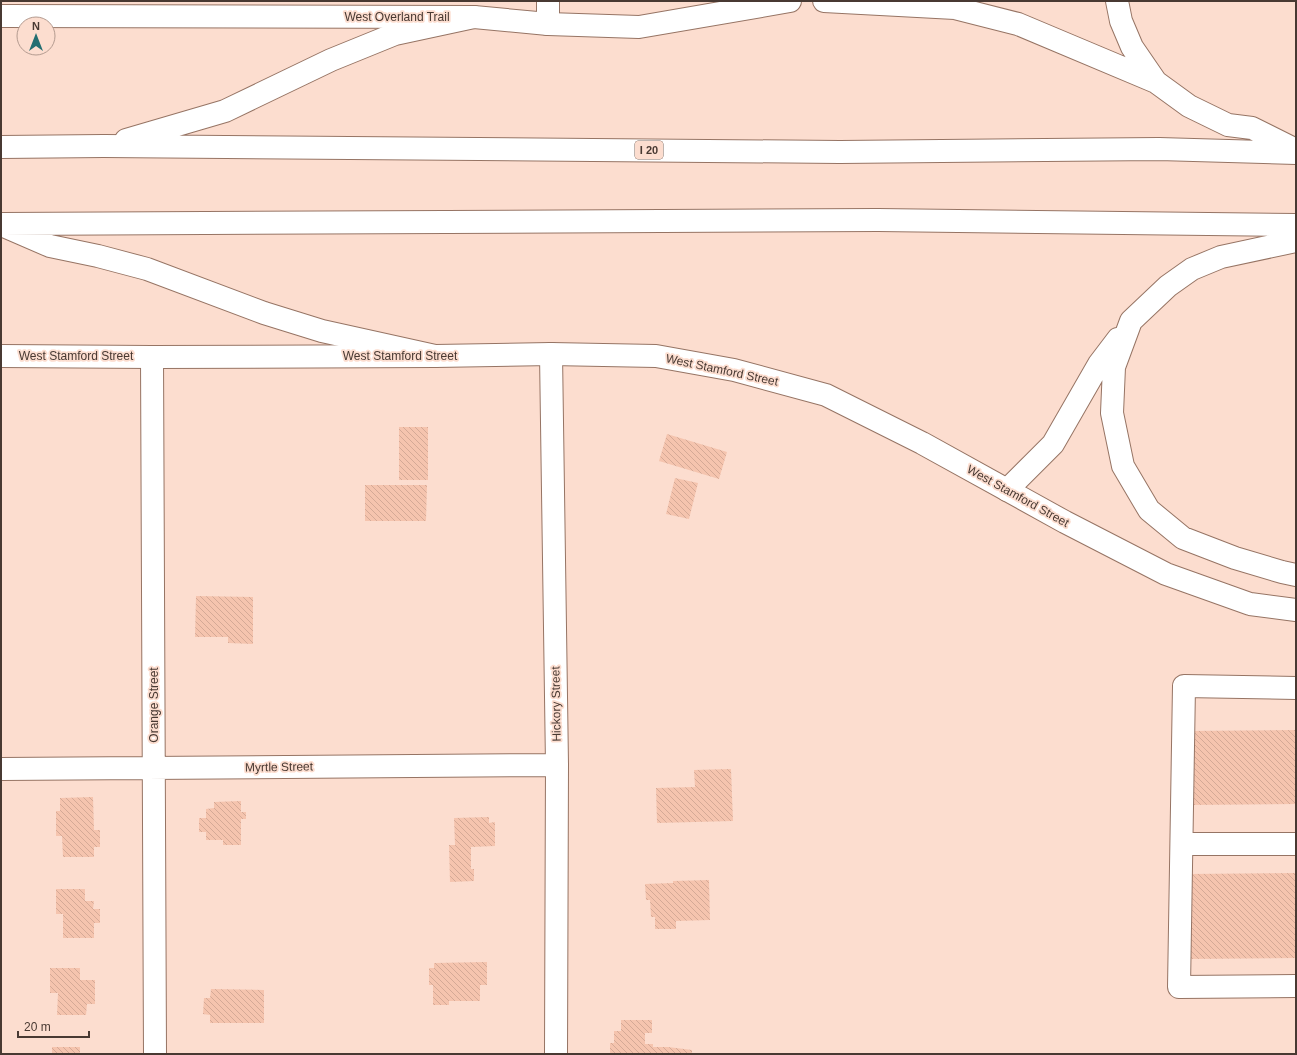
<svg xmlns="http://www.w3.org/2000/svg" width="1297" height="1055" font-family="Arial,sans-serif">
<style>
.building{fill:url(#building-back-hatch)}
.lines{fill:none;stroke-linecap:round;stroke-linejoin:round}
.minor-casing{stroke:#967464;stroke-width:24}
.major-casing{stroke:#967464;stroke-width:24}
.highway-casing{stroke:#967464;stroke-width:24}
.minor{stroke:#fff;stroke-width:22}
.major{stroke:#fff;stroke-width:22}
.highway{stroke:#fff;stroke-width:22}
.labels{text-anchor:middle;stroke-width:3.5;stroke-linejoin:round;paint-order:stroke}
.shield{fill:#fcddcf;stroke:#7e6a61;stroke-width:1}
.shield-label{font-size:11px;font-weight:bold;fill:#483932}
.street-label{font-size:12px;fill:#483932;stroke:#fcddcf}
</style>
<defs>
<pattern id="building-back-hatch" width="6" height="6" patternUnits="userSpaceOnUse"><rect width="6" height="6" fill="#f5c4ae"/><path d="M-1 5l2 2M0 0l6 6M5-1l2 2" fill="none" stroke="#d4a996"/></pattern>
</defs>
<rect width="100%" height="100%" fill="#fcddcf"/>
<path class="building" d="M 399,427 L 428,427 L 428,480 L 399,480 Z
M 667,434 L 727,452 L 719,479 L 659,461 Z
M 675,478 L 698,483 L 689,519 L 666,514 Z
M 365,485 L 427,485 L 426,521 L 365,521 Z
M 196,596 L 253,597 L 253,644 L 228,643 L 228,637 L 195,637 Z
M 1296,730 L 1296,804 L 1187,805 L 1186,731 Z
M 731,769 L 733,821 L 657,823 L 656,788 L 695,787 L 694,770 Z
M 93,797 L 94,830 L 100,830 L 100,847 L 94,847 L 94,857 L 63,857 L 62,836 L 56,836 L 56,811 L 60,811 L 60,798 Z
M 241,801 L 241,812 L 246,812 L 246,819 L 241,819 L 241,845 L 223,845 L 223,840 L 206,840 L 206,832 L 199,832 L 199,818 L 206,818 L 206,809 L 214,808 L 214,802 Z
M 489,817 L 489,823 L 495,822 L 495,846 L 471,847 L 471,869 L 474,869 L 474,881 L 450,882 L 449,845 L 455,845 L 454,818 Z
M 1296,873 L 1296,958 L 1187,959 L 1187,874 Z
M 709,880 L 710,920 L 676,921 L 676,929 L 655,929 L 655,917 L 651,917 L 650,900 L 646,900 L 645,884 L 673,883 L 673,881 Z
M 56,889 L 85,889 L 85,901 L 94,901 L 93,909 L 100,909 L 100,923 L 94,923 L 94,938 L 63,938 L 63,914 L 56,914 Z
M 487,962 L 487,985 L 480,985 L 480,1001 L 449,1001 L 449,1005 L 433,1005 L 433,985 L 429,985 L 429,968 L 434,968 L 434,963 Z
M 50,968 L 80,968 L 80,980 L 95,980 L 95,1004 L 87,1004 L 86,1015 L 57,1015 L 58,993 L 50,993 Z
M 211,989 L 264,990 L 264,1023 L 210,1023 L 210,1015 L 203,1014 L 204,998 L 210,998 Z
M 621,1020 L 652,1020 L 652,1033 L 645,1033 L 645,1044 L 653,1044 L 653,1047 L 668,1047 L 692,1050 L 692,1054 L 610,1054 L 610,1043 L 614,1043 L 614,1031 L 621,1031 Z
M 52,1047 L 80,1047 L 80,1054 L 52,1054 Z"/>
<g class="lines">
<defs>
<path id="minor" d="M 548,1 L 548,24
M 551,354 L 557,765 L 556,1054
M 152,357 L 155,1054
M 1296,688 L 1184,686 L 1179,987 L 1296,986
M 1,769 L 557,765
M 1182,844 L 1296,844"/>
<path id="major" d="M 1,16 L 474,17 L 548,24 L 639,27 L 790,1
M 1,356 L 152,357 L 435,356 L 551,354 L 656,356 L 734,370 L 826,395 L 922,443 L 1065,522 L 1166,574 L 1250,604 L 1296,610"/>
<path id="highway" d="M 824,1 L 955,8 L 1018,24 L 1156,82 L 1189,106 L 1228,125 L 1252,128 L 1296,150
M 1117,1 L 1121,21 L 1132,47 L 1156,82
M 126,140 L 225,111 L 331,60 L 395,34 L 474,17
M 1,147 L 104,146 L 840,152 L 1159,149 L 1296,153
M 1,224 L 878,220 L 1296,225
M 6,227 L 50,246 L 98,256 L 147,269 L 264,313 L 322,331 L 435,356
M 1296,241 L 1221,257 L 1192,269 L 1168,286 L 1131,321 L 1114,367 L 1112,413 L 1123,466 L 1149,510 L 1183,538 L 1235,558 L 1282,572 L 1296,575
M 1007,490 L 1053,444 L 1099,364 L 1118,339"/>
</defs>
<use href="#minor" class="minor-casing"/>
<use href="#major" class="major-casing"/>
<use href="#highway" class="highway-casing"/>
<use href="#minor" class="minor"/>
<use href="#major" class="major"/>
<use href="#highway" class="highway"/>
</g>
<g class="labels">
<rect class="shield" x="635" y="141" width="28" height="18" rx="3"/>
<g class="shield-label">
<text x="649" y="154">I 20</text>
</g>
<g class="street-label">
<text x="397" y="21">West Overland Trail</text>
<text x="76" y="360">West Stamford Street</text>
<text x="400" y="360">West Stamford Street</text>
<text transform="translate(722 370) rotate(12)" y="4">West Stamford Street</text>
<text transform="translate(1018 496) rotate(29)" y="4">West Stamford Street</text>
<text transform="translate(556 704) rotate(-91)" y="4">Hickory Street</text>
<text transform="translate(154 705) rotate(-90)" y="4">Orange Street</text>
<text transform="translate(279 767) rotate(-1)" y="4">Myrtle Street</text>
</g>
</g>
<rect width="1297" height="1055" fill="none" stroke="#483932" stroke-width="4"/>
<g transform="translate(36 36)"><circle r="19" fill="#fcddcf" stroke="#b49b90"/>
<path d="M0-3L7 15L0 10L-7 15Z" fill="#236e71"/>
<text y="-6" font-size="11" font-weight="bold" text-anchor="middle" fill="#483932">N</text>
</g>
<path d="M18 1031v6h71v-6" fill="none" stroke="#483932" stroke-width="2"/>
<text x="24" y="1031" font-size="12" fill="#483932" stroke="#fcddcf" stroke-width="3" paint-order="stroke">20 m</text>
</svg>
